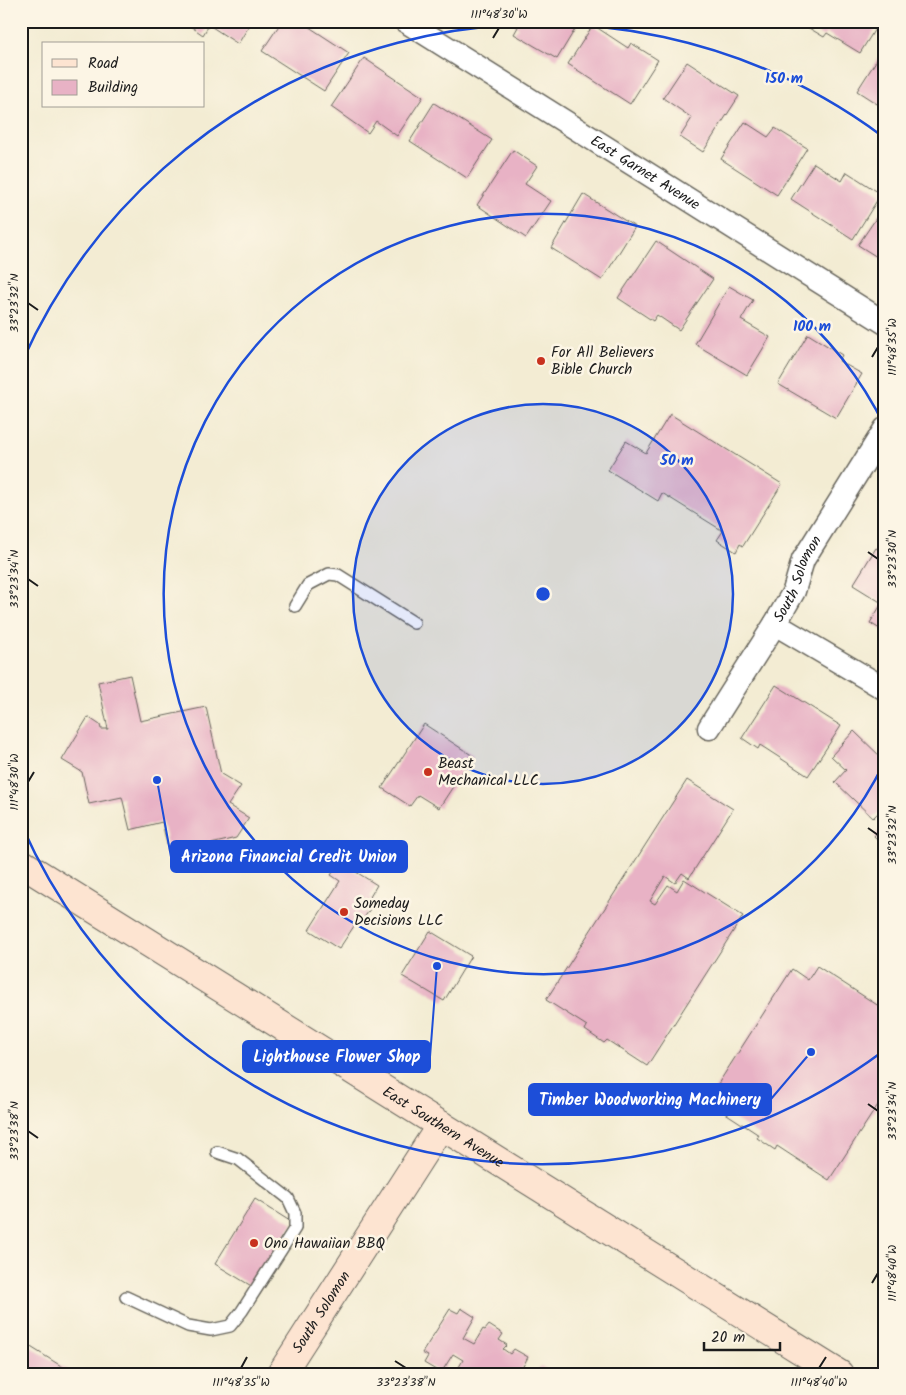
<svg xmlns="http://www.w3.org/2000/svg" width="906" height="1395" font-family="Kalam,sans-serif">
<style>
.building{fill:#e8b2c5}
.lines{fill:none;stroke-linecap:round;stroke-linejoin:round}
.lane-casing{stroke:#67655c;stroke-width:14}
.street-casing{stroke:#67655c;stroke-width:25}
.secondary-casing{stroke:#67655c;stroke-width:30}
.lane{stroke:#fff;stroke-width:11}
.street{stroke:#fff;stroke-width:22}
.secondary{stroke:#fde4d1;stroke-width:28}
.ticks{fill:none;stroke:#1c1c1c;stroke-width:2}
.ring{fill:none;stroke:#1d4ed8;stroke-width:2.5}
.poi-dot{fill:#c8321e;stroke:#fcf5e5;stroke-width:2}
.labels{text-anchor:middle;stroke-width:5;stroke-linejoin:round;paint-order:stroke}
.street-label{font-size:15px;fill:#1c1c1c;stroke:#fcf5e5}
.poi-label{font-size:15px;fill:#1c1c1c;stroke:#fcf5e5;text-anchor:start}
.centre{fill:#1d4ed8;stroke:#fcf5e5;stroke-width:2.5}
.ring-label{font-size:15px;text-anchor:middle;font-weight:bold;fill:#1d4ed8;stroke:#fcf5e5;stroke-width:5;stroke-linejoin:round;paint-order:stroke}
.leader{fill:none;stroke:#1d4ed8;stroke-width:2}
.callout-dot{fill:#1d4ed8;stroke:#fcf5e5;stroke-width:2}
.callout{fill:#1d4ed8;stroke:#1d4ed8;stroke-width:2}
.callout-label{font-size:16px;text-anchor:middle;font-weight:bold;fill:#fff}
.neatline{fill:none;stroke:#1c1c1c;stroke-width:2}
.ticks-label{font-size:12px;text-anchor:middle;fill:#1c1c1c}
</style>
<rect width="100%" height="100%" fill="#fcf5e5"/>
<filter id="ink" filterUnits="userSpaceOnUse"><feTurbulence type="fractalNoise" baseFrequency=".02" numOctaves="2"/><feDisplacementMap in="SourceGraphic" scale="10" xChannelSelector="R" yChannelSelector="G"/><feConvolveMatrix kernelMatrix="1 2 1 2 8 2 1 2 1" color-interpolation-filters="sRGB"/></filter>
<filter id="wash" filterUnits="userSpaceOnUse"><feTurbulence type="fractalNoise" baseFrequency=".0096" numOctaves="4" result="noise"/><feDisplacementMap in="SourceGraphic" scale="20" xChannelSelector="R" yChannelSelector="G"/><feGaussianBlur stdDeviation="1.12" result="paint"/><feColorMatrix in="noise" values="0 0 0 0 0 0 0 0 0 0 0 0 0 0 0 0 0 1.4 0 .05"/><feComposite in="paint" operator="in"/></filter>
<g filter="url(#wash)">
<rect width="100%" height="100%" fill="#f3ecd3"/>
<g id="blocks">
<path class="building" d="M 183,21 L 252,21 L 238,44 L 209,25 L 203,35 Z
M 282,21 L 300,21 L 349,53 L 324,91 L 262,51 Z
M 508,21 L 580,21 L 557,59 L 514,34 L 518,27 Z
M 797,21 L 880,21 L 860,53 L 827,33 L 824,37 Z
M 593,25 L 628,48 L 631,43 L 658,60 L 630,104 L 568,64 Z
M 885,47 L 885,109 L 857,91 Z
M 364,58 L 423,97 L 397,136 L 376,121 L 368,133 L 331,107 Z
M 687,62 L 739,96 L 703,152 L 680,137 L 692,118 L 663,98 Z
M 434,103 L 492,140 L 467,178 L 410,141 Z
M 745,122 L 768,137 L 775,128 L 807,148 L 777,195 L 721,159 Z
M 513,150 L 537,166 L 525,184 L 551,201 L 526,238 L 477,205 Z
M 814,163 L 842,181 L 847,172 L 881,194 L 853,239 L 791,199 Z
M 583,194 L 635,227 L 602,280 L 551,248 Z
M 885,205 L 885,262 L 858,245 Z
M 656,241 L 713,279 L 679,330 L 657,315 L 653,321 L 618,298 Z
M 729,286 L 753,300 L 741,320 L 770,337 L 747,375 L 695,344 Z
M 808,334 L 842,355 L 839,361 L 862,374 L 836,418 L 778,384 Z
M 670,414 L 782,484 L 743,546 L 740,544 L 736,552 L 717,540 L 723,531 L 662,493 L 658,501 L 608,470 L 626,441 L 646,453 Z
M 876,548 L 885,553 L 885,632 L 870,623 L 882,603 L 853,585 Z
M 130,675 L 140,721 L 206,707 L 221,774 L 241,786 L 228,805 L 249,818 L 236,838 L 169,854 L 162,822 L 130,830 L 122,797 L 89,804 L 82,772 L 62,760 L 88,717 L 100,725 L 101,729 L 108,729 L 98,682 Z
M 776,685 L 841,726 L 808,776 L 760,745 L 758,749 L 742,738 Z
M 424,724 L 473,756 L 439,808 L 418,795 L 410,806 L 382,788 Z
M 854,731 L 885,761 L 885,806 L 873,818 L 835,782 L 846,770 L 831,756 Z
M 687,780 L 733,809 L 689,878 L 682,873 L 675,883 L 665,876 L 650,901 L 655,904 L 668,885 L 677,891 L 684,879 L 743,916 L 647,1066 L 607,1040 L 604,1043 L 585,1030 L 587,1026 L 546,1000 Z
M 885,824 L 885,847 L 874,836 Z
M 340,862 L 377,885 L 370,897 L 375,901 L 359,926 L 356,923 L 339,949 L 309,930 L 340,881 L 331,875 Z
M 430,931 L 471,956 L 444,1001 L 402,976 Z
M 817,966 L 885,1010 L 885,1094 L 829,1180 L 777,1146 L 775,1150 L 757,1138 L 759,1135 L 707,1101 L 792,969 L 808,980 Z
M 255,1199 L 293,1223 L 253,1287 L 215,1264 Z
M 461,1308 L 475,1317 L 463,1338 L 474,1344 L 483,1329 L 485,1330 L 489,1325 L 503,1334 L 499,1340 L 507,1345 L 503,1349 L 510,1354 L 514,1349 L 528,1357 L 519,1374 L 455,1374 L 463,1360 L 453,1354 L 441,1373 L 424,1363 L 428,1356 L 422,1353 L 450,1309 L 458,1313 Z
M 21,1341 L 74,1374 L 21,1374 Z
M 541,1366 L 554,1374 L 533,1374 Z"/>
</g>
</g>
<g filter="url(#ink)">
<use href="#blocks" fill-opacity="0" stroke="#67655c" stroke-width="1"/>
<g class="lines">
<defs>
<path id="lane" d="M 295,606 L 308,585 L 329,574 L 338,575 L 414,623
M 126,1297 L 188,1326 L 211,1330 L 230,1326 L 242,1311 L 295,1228 L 295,1213 L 288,1198 L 238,1159 L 217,1152"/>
<g id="street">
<path id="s1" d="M 405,21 L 885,323"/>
<path d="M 775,624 L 885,689"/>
<path id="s2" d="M 709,728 L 775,624 L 794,591 L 803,560 L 885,429"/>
</g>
<g id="secondary">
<path id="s3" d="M 21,863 L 839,1374"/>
<path id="s4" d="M 281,1374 L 441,1125"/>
</g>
</defs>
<use href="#lane" class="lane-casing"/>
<use href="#street" class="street-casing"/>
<use href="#secondary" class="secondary-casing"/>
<use href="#lane" class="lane"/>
<use href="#street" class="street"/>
<use href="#secondary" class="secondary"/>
</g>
</g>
<path class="ticks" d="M 493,38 L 499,28M 28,303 L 38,310M 872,357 L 878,347M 868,552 L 878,559M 28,579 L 38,586M 28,782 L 34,772M 868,828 L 878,835M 868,1104 L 878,1111M 28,1131 L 38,1138M 872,1283 L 878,1273M 395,1361 L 406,1368M 241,1368 L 247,1357M 819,1368 L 826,1357"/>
<circle cx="543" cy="594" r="190" fill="#1d4ed8" fill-opacity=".12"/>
<g class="ring">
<circle cx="543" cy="594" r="190"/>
<path d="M885 761A380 380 0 1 1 885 427"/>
<path d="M882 1052A570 570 0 0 1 22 826M22 362A570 570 0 0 1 882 136"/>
</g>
<g class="poi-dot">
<circle cx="541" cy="361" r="5"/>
<circle cx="428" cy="772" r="5"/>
<circle cx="344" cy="912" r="5"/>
<circle cx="254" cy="1243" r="5"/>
</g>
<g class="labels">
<g class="street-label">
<text dy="5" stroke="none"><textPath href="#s1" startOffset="284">East Garnet Avenue</textPath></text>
<text dy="5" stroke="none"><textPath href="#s2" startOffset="174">South Solomon</textPath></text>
<text dy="5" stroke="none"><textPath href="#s3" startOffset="498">East Southern Avenue</textPath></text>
<text dy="5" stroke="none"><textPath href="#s4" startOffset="74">South Solomon</textPath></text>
</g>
<g class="poi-label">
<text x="551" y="357">For All Believers<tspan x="551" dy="17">Bible Church</tspan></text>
<text x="438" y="768">Beast<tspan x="438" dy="17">Mechanical LLC</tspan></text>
<text x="354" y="908">Someday<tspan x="354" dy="17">Decisions LLC</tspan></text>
<text x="264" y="1248">Ono Hawaiian BBQ</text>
</g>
</g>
<circle cx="543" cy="594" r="8" class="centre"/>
<g class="ring-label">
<text x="784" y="83">150 m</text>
<text x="812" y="331">100 m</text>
<text x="677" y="465">50 m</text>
</g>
<path class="leader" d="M157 780L171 857M437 966L430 1057M811 1052L771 1099"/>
<g class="callout-dot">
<circle cx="157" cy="780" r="5"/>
<circle cx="437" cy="966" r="5"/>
<circle cx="811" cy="1052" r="5"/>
</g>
<g class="callout">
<rect x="171" y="841" width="236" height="31" rx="5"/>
<rect x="243" y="1041" width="187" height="31" rx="5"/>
<rect x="529" y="1084" width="242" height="31" rx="5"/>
</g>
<g class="callout-label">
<text x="289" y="862">Arizona Financial Credit Union</text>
<text x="337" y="1062">Lighthouse Flower Shop</text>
<text x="650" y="1105">Timber Woodworking Machinery</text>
</g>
<rect width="906" height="1395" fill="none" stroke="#fcf5e5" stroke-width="55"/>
<rect x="42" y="42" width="162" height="65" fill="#fcf5e5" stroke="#a29e95"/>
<rect x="52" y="59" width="25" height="8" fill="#fde4d1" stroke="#a29e95"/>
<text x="88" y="68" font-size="15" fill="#1c1c1c">Road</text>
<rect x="52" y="80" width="25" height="15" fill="#e8b2c5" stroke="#a29e95"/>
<text x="88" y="92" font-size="15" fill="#1c1c1c">Building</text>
<path d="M704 1342v8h76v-8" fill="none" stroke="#1c1c1c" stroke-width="2.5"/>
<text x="711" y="1342" font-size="15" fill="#1c1c1c" stroke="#fcf5e5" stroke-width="4" paint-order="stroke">20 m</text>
<rect x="28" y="28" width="850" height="1340" class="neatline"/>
<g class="ticks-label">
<text x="499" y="18">111°48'30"W</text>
<text transform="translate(14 303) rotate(-90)" y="4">33°23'32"N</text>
<text transform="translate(892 347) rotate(-90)" y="4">111°48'35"W</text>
<text transform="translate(892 559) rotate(-90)" y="4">33°23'30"N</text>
<text transform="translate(14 579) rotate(-90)" y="4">33°23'34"N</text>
<text transform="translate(14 782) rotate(-90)" y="4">111°48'30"W</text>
<text transform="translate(892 835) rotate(-90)" y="4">33°23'32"N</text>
<text transform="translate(892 1111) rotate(-90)" y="4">33°23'34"N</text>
<text transform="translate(14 1131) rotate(-90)" y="4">33°23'38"N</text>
<text transform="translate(892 1273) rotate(-90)" y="4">111°48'40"W</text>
<text x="241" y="1386">111°48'35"W</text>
<text x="406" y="1386">33°23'38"N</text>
<text x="819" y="1386">111°48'40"W</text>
</g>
</svg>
